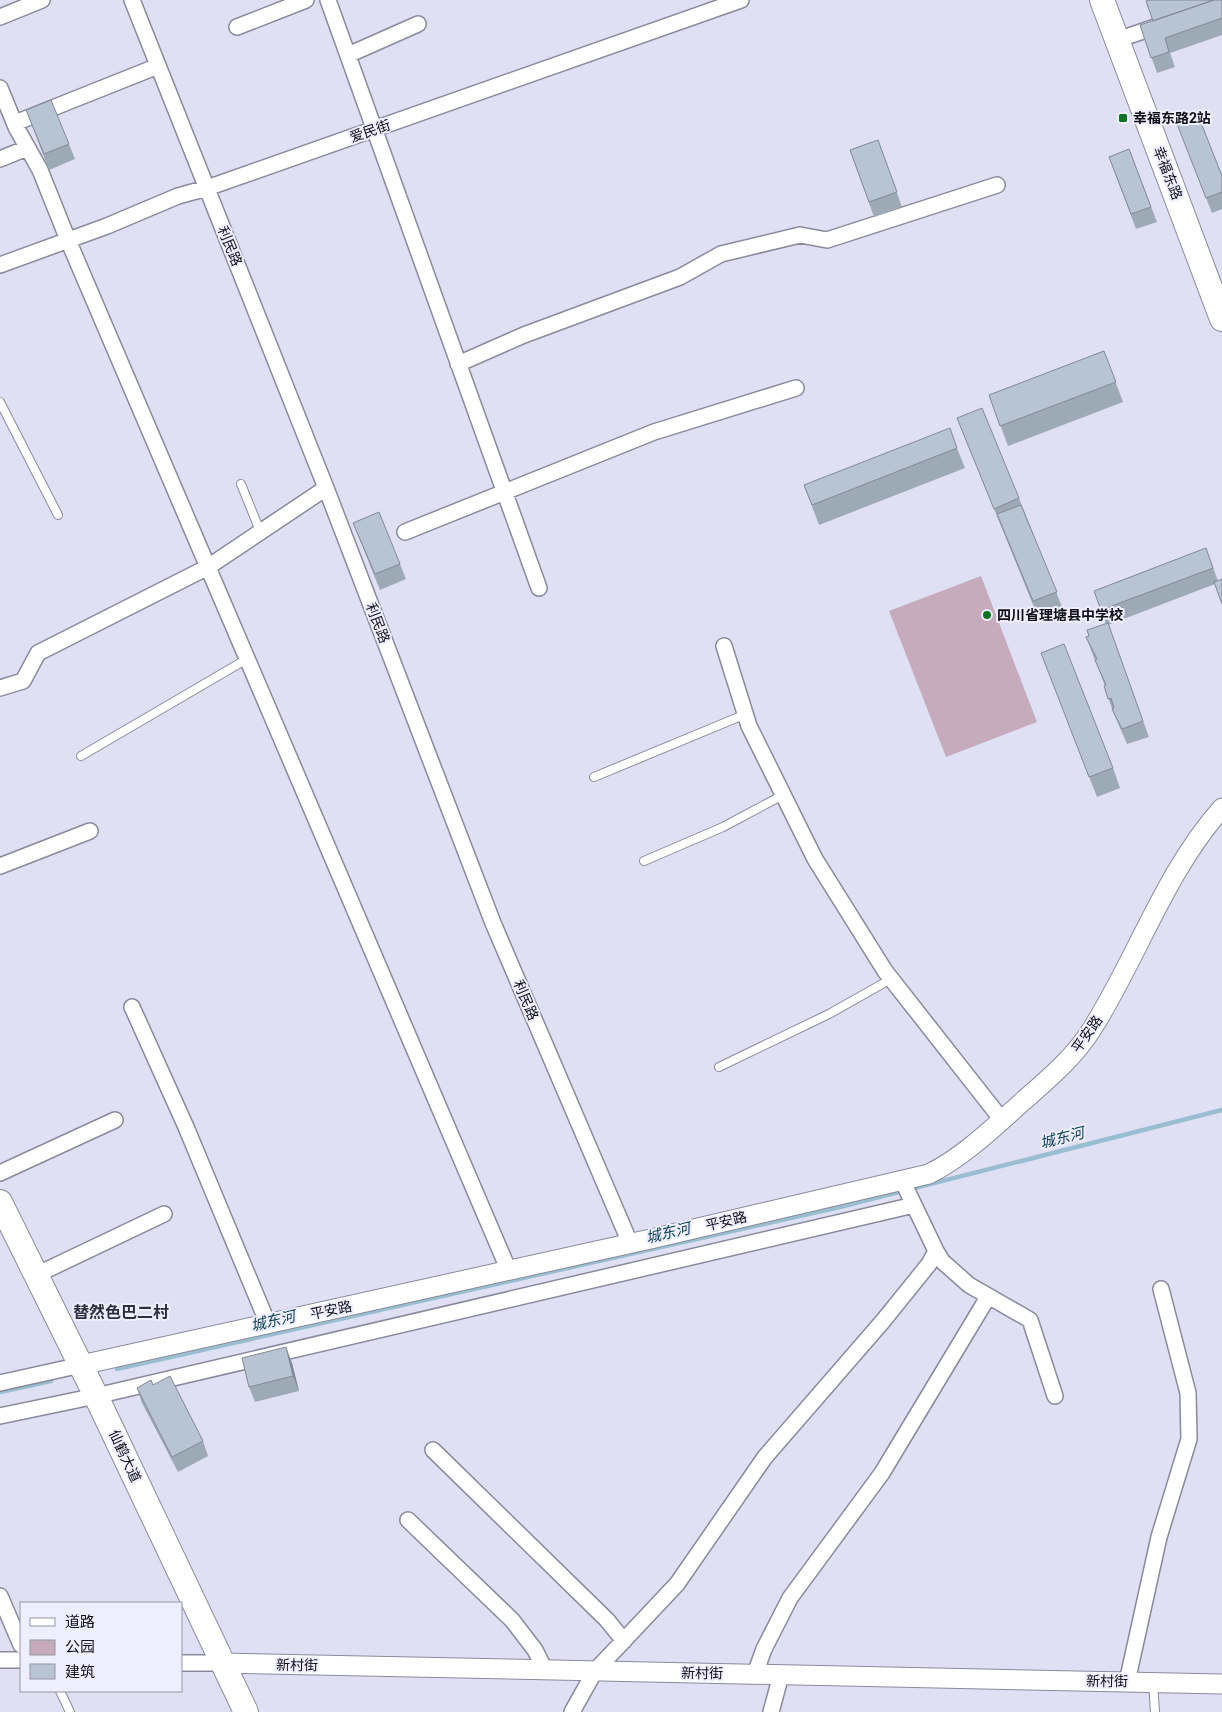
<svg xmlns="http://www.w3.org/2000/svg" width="1222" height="1712" font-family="Roboto,'Noto Sans SC',sans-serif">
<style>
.green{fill:#c5abbc}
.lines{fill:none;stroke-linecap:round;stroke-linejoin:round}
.stream{stroke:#99becf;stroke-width:4.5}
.service-casing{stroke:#898a9b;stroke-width:10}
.minor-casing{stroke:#898a9b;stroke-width:18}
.tertiary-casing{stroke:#898a9b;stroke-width:21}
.primary-casing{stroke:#898a9b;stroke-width:26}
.service{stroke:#fff;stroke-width:8}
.minor{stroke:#fff;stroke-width:15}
.tertiary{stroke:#fff;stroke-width:19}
.primary{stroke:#fff;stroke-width:24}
.wall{fill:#9ea9b6}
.shaded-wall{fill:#818994}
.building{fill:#b8c4d4;stroke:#818994}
.poi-dot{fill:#0c7324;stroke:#edeefe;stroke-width:2}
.labels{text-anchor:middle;stroke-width:4;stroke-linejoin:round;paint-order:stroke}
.poi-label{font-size:14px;font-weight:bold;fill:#101017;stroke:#edeefe;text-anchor:start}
.street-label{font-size:14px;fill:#101017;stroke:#edeefe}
.water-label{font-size:15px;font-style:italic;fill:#0a3e51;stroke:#edeefe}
.quarter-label{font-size:16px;font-weight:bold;fill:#2e2f3d;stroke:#edeefe}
</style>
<rect width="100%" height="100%" fill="#dfe0f4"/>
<path class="green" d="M 981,576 L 1037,722 L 946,757 L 889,611 Z"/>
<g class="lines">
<path class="stream" d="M 117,1369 L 840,1207 L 1222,1110
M 0,1392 L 51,1381"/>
<defs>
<path id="service" d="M 0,402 L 58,515
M 241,484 L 260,531
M 81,756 L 247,659
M 594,777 L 746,714
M 644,861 L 723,827 L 783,795
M 719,1067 L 829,1014 L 891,979
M 1153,1682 L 1155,1712
M 60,1691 L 70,1712"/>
<path id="minor" d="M 132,0 L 326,488 L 493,923 L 630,1243
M 328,0 L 539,588
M 0,17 L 42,0
M 237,27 L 306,0
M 1117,40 L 1155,27
M 348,55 L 418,24
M 0,88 L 16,127 L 40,170 L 68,240 L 509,1271
M 15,123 L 158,66
M 0,159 L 27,148
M 0,265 L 107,226 L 178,196 L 207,188 L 741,0
M 458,364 L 524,335 L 680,277 L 721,254 L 800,235 L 827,240 L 997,185
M 405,532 L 654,432 L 796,388
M 724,646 L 749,726 L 815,859 L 885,971 L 1002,1120
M 0,688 L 23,681 L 38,653 L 208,567 L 326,488
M 0,866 L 90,831
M 132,1007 L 186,1127 L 268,1324
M 0,1173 L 115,1120
M 902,1180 L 936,1251 L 942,1261 L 969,1285 L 1030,1320 L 1055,1396
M 36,1275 L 164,1214
M 0,1383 L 81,1365
M 0,1416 L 96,1396 L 914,1205
M 433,1450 L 607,1620 L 624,1641
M 408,1520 L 512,1620 L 535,1650 L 545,1670
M 0,1596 L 21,1645
M 0,1660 L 21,1660
M 181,1663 L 222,1663
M 755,1674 L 764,1649 L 790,1598 L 882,1473 L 988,1297
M 1127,1682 L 1159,1537 L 1189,1439 L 1188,1393 L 1161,1289
M 572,1712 L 595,1671 L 677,1584 L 765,1457 L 883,1321 L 929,1264 L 936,1251
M 771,1712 L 781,1675"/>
<path id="tertiary" d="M 81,1365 L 655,1238 L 929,1174 C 963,1157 993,1128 1021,1103 C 1047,1080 1073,1059 1092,1029 C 1137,958 1165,872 1222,808
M 222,1663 L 1222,1684"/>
<path id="primary" d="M 1102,0 L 1222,319
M 0,1202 L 96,1396 L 246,1712"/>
</defs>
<use href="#service" class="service-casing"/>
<use href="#minor" class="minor-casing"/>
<use href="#tertiary" class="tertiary-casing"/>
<use href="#primary" class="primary-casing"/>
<use href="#service" class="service"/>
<use href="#minor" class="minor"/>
<use href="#tertiary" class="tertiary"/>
<use href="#primary" class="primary"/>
</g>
<path class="wall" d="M 1222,0 L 1222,35 L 1170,53 L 1175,67 L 1157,73 L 1140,25 Z
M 26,110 L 69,144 L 75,159 L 49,170 Z
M 1177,124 L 1222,176 L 1222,209 L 1212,213 Z
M 878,140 L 902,207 L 874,217 L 850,150 Z
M 1129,149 L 1157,222 L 1136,229 L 1109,157 Z
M 1104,351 L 1123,402 L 1008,446 L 989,395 Z
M 957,418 L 1019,498 L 1062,607 L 1038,617 Z
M 957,448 L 965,468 L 819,525 L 804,485 Z
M 353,523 L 400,564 L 406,579 L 380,590 L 359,538 Z
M 1206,548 L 1218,581 L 1215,584 L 1108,625 L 1149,737 L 1127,744 L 1114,714 L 1104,686 L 1105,686 L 1086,637 L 1089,636 L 1106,624 L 1094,591 Z
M 1041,653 L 1113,768 L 1120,788 L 1097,797 Z
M 292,1363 L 299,1391 L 255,1402 L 249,1387 Z
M 153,1385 L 203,1441 L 208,1456 L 178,1472 L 142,1403 L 137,1388 Z"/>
<path class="shaded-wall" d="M 286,1347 L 292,1363 L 299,1391 L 293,1376 Z"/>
<path class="building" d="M 1149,0 L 1214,0 L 1153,21 L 1146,1 Z
M 1214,0 L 1222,0 L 1222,18 L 1165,38 L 1169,52 L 1151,58 L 1140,25 Z
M 51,100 L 69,144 L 44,154 L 26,110 Z
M 1198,115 L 1222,176 L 1222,192 L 1206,198 L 1177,124 Z
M 878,140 L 897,192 L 869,202 L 850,150 Z
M 1129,149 L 1151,207 L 1131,214 L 1109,157 Z
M 1104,351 L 1116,382 L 1000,426 L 989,395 Z
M 982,408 L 1019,498 L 994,509 L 957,418 Z
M 950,428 L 957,448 L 812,505 L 804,485 Z
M 1021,505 L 1057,592 L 1033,601 L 997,514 Z
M 379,512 L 400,564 L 375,574 L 353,523 Z
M 1206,548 L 1213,568 L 1101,610 L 1094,591 Z
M 1222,579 L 1222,604 L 1214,582 Z
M 1108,623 L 1143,721 L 1122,729 L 1112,709 L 1114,708 L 1111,698 L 1108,699 L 1104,686 L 1106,685 L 1095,660 L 1097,659 L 1086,637 L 1089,636 L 1087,630 Z
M 1064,644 L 1113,768 L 1089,777 L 1041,653 Z
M 286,1347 L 293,1376 L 249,1387 L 242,1358 Z
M 170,1376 L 203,1441 L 172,1457 L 137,1388 L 151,1380 L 153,1385 Z"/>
<g class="poi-dot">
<rect x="1118" y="113" width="10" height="10" rx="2.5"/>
<circle cx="987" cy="615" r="5"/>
</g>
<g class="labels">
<g class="poi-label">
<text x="1133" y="123">幸福东路2站</text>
<text x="997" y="620">四川省理塘县中学校</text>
</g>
<g class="street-label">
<text transform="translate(370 131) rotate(-19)" y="5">爱民街</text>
<text transform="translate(1168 173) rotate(69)" y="5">幸福东路</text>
<text transform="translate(230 246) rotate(68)" y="5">利民路</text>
<text transform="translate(378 623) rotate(69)" y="5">利民路</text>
<text transform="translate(526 1000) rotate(67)" y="5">利民路</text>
<text transform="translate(1087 1034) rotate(-55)" y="5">平安路</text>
<text transform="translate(726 1221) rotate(-13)" y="5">平安路</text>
<text transform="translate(331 1310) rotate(-12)" y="5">平安路</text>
<text transform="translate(125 1456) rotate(65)" y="5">仙鹤大道</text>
<text transform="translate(297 1665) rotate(1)" y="5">新村街</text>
<text transform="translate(702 1673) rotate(1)" y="5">新村街</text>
<text transform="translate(1107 1681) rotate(1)" y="5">新村街</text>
</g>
<g class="water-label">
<text transform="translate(1062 1138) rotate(-14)" y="5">城东河</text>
<text transform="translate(668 1233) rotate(-13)" y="5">城东河</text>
<text transform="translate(273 1321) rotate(-13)" y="5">城东河</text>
</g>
<g class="quarter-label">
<text x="121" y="1318">替然色巴二村</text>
</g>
</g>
<rect x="20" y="1602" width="162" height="90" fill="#edeefe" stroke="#9595a2"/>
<rect x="30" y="1618" width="25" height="8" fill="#ffffff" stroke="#9595a2"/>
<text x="65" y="1627" font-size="15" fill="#101017">道路</text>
<rect x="30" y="1640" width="25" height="15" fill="#c5abbc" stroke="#9595a2"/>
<text x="65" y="1652" font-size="15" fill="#101017">公园</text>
<rect x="30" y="1664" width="25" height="15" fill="#b8c4d4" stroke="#9595a2"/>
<text x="65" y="1677" font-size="15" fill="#101017">建筑</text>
</svg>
